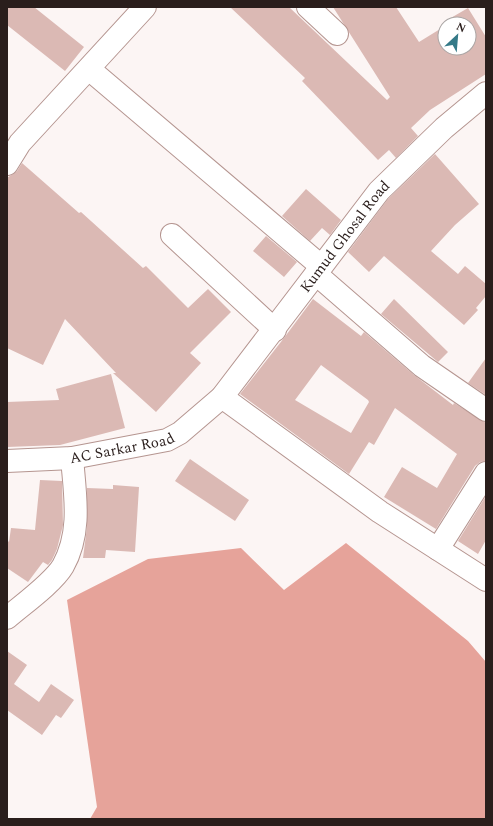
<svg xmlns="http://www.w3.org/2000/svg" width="493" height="826" font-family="Spectral,serif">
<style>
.water{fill:#e6a39a}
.building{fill:#dbb9b4;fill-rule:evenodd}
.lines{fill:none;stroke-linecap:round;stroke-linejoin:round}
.minor-casing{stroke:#b59590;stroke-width:24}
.minor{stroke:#fff;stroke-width:22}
.labels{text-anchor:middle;stroke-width:4;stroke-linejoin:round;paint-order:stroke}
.street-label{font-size:15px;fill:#2a1e1c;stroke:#fff}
</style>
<rect width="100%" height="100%" fill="#fcf5f4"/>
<path class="water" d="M 346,543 L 468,641 L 486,662 L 486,819 L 90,819 L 97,807 L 67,600 L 148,559 L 241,548 L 284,590 Z"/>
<path class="building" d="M 7,7 L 34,7 L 84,47 L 65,71 L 7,25 Z
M 230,7 L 289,7 L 387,100 L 390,97 L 333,7 L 396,7 L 419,42 L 445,26 L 445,48 L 469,48 L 469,24 L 448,24 L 451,22 L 449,19 L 468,8 L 486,37 L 486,74 L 430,110 L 411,128 L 418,136 L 396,158 L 389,150 L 378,160 L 302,81 L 305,78 Z
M 435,154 L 479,204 L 455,225 L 431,251 L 458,274 L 465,266 L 486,284 L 486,296 L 476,308 L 478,310 L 464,325 L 384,256 L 369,272 L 348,252 L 388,199 Z
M 22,163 L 79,213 L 81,212 L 143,268 L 146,266 L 188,308 L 208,289 L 231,312 L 190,353 L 201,363 L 156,412 L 113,373 L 116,373 L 65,319 L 43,365 L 7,348 L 7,178 L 17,171 Z
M 306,189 L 341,220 L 330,235 L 322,228 L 310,241 L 282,216 Z
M 266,236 L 297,262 L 284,277 L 253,251 Z
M 313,299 L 361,336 L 364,332 L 414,375 L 453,405 L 454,403 L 486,423 L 486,461 L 480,462 L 475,466 L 436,529 L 384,497 L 402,467 L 437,488 L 457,454 L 395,408 L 374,445 L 369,442 L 349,474 L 240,394 L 284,338 ZM 321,365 L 368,400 L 369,402 L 351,433 L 295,400 Z
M 394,299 L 448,352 L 438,362 L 381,314 Z
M 486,358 L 486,395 L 468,383 Z
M 111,374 L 125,428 L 60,445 L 7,447 L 7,402 L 59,400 L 56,389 Z
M 190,459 L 249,500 L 235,521 L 175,481 Z
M 40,480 L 62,481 L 63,525 L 57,549 L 52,560 L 48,565 L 43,562 L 28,582 L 7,568 L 7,540 L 9,542 L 11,528 L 35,530 Z
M 113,485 L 139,487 L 135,552 L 106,550 L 105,558 L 83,558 L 87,527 L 87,488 L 113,489 Z
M 486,496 L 486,540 L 478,554 L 458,541 Z
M 7,651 L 27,665 L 14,684 L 39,702 L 51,684 L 74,700 L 61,718 L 56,715 L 42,735 L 7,710 Z"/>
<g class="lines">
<defs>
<g id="minor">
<path d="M 308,7 L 337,34"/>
<path d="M 89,69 L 321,266"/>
<path d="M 7,164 L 20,143 L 145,7"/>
<path d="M 172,235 L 275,330"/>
<path d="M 316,274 L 422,366 L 486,410"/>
<path d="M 222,397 L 380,512 L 486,580"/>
<path id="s1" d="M 7,461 L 72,458 L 167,440 L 180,433 L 222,397 L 379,191 L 444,128 L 486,93"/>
<path d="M 438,549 L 486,473"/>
<path d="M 7,618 C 22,605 53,583 63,566 C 82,532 75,495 72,458"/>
</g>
</defs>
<use href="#minor" class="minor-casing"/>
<use href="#minor" class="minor"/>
</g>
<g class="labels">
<g class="street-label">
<text dy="5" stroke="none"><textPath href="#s1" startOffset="434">Kumud Ghosal Road</textPath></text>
<text dy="5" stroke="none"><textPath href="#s1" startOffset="116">AC Sarkar Road</textPath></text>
</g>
</g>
<rect width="493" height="826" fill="none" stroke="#2a1e1c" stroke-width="16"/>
<g transform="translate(457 36) rotate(26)"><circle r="19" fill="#ffffff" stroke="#aaa5a4"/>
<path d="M0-3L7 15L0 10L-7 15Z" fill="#357a88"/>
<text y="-6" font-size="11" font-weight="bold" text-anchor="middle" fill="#2a1e1c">N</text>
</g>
</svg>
